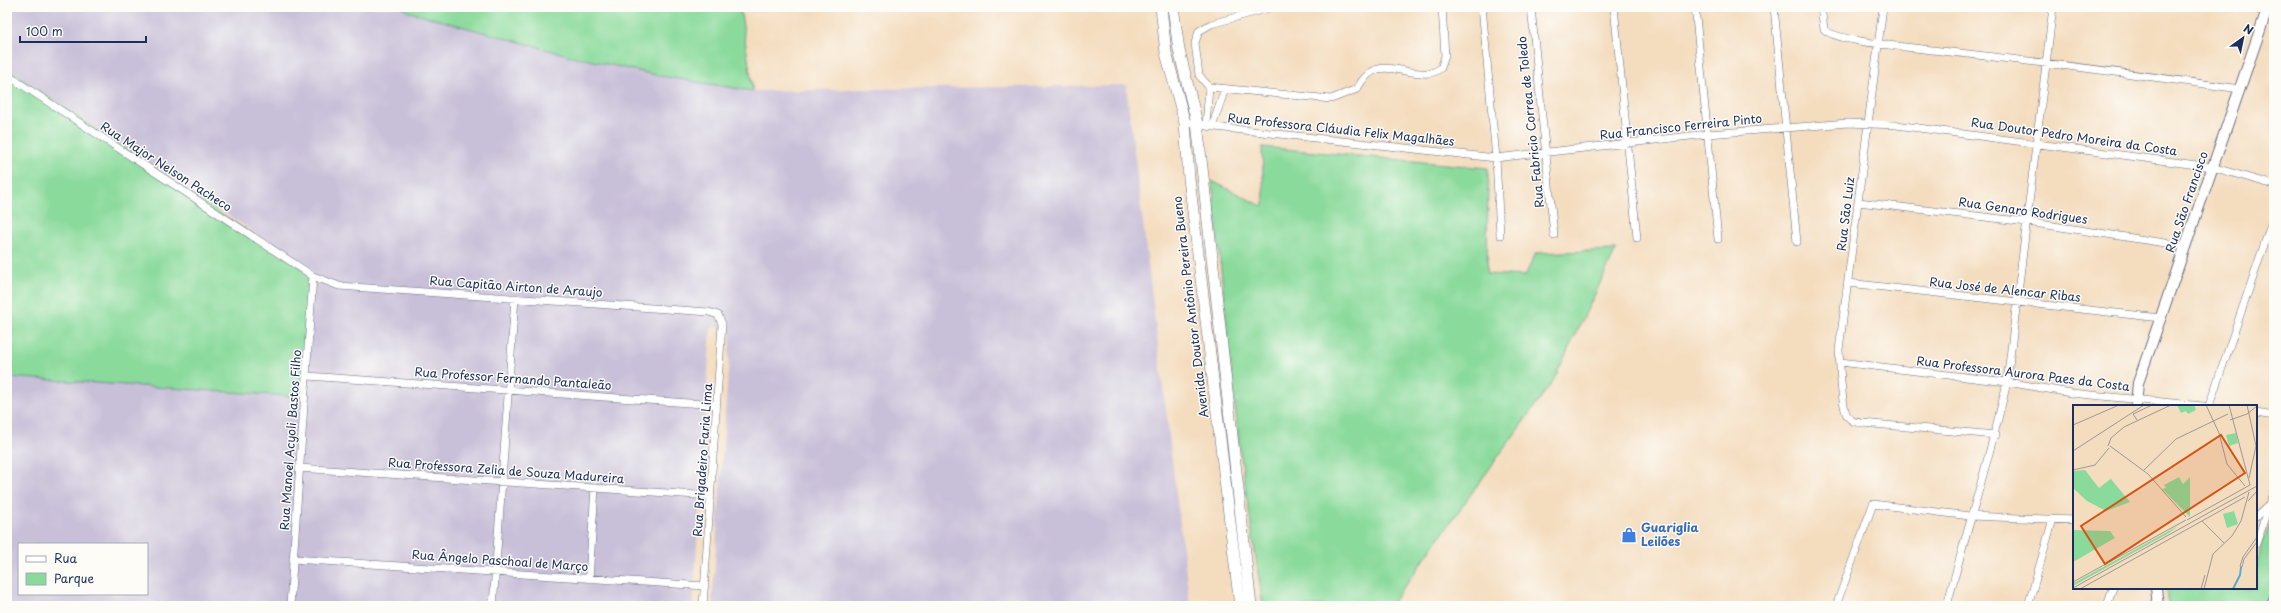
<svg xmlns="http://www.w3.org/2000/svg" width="2281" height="613" font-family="'Playpen Sans',sans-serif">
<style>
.industrial{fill:#c8bfd8;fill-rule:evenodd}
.green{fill:#8ada9b;stroke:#52847c}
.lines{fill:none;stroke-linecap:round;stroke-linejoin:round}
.street-casing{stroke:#676c80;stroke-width:8}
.secondary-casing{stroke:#676c80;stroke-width:12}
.primary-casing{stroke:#676c80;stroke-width:12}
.street{stroke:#fff;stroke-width:7}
.secondary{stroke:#fff;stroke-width:10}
.primary{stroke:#fff;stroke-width:11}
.labels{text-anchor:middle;stroke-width:3;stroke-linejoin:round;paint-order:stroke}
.street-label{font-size:12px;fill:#1b2f5e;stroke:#fdfcf7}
.shop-label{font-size:12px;font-weight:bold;fill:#366cbe;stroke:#fdfcf7;text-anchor:start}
.inset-river{fill:none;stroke:#56abd2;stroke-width:2}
.inset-road{fill:none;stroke:#9d9798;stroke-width:1}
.view{fill:#d45514;fill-opacity:0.15;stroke:#d45514;stroke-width:2}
.inset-edge{fill:none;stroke:#1b2f5e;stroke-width:2}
</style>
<rect width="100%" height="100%" fill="#fdfcf7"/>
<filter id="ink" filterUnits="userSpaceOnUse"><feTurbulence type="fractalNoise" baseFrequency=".025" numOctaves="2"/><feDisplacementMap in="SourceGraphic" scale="8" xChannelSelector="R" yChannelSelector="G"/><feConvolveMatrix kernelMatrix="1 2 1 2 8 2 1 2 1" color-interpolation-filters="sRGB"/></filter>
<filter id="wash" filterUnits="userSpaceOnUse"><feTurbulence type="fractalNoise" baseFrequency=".012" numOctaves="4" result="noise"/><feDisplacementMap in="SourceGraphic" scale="16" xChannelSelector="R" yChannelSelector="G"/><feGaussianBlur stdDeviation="0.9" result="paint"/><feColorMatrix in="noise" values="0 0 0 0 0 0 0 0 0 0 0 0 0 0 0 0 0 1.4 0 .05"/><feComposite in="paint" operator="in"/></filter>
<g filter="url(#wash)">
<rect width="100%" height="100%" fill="#f4ddbf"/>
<path class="industrial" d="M 7,7 L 404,7 L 406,11 L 571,56 L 660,76 L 753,91 L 1126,85 L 1190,606 L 712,606 L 731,329 L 711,326 L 693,606 L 7,606 L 7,377 L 304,397 L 313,272 L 7,68 ZM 19,544 L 147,544 L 147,594 L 19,594 Z"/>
<path class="green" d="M 404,7 L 740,7 L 753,91 L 660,76 L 571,56 L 406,11 Z
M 7,69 L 307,272 L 307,376 L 304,397 L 7,377 Z
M 1262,147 L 1488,168 L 1487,274 L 1525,276 L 1536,253 L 1616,250 L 1553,381 L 1390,606 L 1263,606 L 1239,444 L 1212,181 L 1264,207 Z
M 2274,512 L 2274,583 L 2264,606 L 2169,606 L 2167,588 L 2256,588 L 2256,562 Z"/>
</g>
<g filter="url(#ink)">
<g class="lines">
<defs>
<path id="street" d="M 1273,7 L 1211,24 L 1199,31 L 1195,43 L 1199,75 L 1209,87 L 1331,99 L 1357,89 C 1377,52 1400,76 1429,73 C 1433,73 1438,70 1441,68 L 1445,56 L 1442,7
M 1482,7 L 1496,158 L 1500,235
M 1531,7 L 1554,235
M 1614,7 L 1637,238
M 1695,7 L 1718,239
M 1774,7 L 1797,242
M 1821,7 L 1824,29 C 1833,40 1889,45 1905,47 C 2017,59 2128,73 2240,89
M 1883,7 L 1839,350 C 1840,364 1841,408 1848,417 C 1852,422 1856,422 1862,423 L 1996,435
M 2247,7 L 2274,13
M 7,75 L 313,276 L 339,286 L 709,312 L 718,315 L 722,324 L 703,606
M 1185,123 L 1197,123 L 1206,126 L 1496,158 L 1708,134 L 1848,123 L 1896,125 L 2212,167 L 2274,185
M 1206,126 L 1209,87
M 1212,127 L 1225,89
M 1858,202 L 2027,222 L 2185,246
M 1848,283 L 2161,318
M 1840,362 L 2007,382 L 2071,393 L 2203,406
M 307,376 L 717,405
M 2209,406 L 2274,216
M 2256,413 L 2274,416
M 299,468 L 711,496
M 2256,517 L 2270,504
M 2256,544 L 2274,490
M 293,559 L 705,586
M 589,579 L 595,488
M 290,606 L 313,276
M 493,606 L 515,298
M 1836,606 L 1873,504 L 1970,516 L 2074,520
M 1947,606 C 1966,531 1990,458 2007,382 L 2053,7
M 2028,606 L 2053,519
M 2107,606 L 2113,588"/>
<path id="secondary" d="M 2136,406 L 2138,383 L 2268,7
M 2156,588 L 2158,606
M 2270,606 L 2274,598"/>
<path id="primary" d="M 1161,7 L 1166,53 L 1185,123 L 1189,178 L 1240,606
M 1173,7 L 1179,50 L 1197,123 L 1251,606"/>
</defs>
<use href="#street" class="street-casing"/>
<use href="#secondary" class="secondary-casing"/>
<use href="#primary" class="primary-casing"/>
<use href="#street" class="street"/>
<use href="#secondary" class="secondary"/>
<use href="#primary" class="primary"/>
</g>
</g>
<defs>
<symbol id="shop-bare" viewBox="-9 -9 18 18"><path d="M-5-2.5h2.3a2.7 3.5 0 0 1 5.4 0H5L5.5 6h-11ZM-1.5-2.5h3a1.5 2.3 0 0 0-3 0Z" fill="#3f7fe0" stroke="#fdfcf7" stroke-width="2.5" paint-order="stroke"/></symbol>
</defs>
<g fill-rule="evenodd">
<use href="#shop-bare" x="1618" y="524" width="22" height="22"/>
</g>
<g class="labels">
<g class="street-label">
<text transform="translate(1531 122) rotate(-96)" y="4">Rua Fabricio Correa de Toledo</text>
<text transform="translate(1681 127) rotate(-6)" y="4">Rua Francisco Ferreira Pinto</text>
<text transform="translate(1341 130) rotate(6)" y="4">Rua Professora Cláudia Felix Magalhães</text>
<text transform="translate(2074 137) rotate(8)" y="4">Rua Doutor Pedro Moreira da Costa</text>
<text transform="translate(166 167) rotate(33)" y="4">Rua Major Nelson Pacheco</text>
<text transform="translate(2187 202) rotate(-71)" y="4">Rua São Francisco</text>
<text transform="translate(2023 211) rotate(8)" y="4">Rua Genaro Rodrigues</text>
<text transform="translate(1846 214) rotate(-83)" y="4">Rua São Luiz</text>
<text transform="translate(516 287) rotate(4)" y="4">Rua Capitão Airton de Araujo</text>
<text transform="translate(2005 290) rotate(6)" y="4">Rua José de Alencar Ribas</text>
<text transform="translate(1191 307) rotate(-97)" y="4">Avenida Doutor Antônio Pereira Bueno</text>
<text transform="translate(2023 374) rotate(7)" y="4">Rua Professora Aurora Paes da Costa</text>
<text transform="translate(513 379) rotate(4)" y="4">Rua Professor Fernando Pantaleão</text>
<text transform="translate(291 440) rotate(-86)" y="4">Rua Manoel Acyoli Bastos Filho</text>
<text transform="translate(703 460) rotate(-86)" y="4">Rua Brigadeiro Faria Lima</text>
<text transform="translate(506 471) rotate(4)" y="4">Rua Professora Zelia de Souza Madureira</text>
<text transform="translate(500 561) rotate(4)" y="4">Rua Ângelo Paschoal de Março</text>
</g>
<g class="shop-label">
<text x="1641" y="532">Guariglia<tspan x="1641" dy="14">Leilões</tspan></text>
</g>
</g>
<g transform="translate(2073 405)">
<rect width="184" height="184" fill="#f4ddbf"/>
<path d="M 104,0 L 121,0 L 123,5 L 115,9 L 113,6 L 108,8 ZM 163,28 L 165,38 L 156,41 L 153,30 ZM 12,65 L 26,83 L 40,72 L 38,74 L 57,97 L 33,106 L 14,96 L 0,83 L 0,66 ZM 106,72 L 110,79 L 117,72 L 117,112 L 89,84 L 93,83 L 91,80 ZM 161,106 L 165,119 L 154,123 L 150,109 ZM 105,121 L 96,128 L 0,181 L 1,178 ZM 0,125 L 37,126 L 42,133 L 0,157 Z" fill="#8ada9b"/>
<path class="inset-river" d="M 160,184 L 167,170 L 168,162"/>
<path class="inset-road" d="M 133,0 L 146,28 L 154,59 L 172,81M 174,0 L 183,41 L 176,73M 64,15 L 60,9 L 79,0M 157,15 L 174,9 L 184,1M 0,20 L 46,0M 35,41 L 38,33 L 51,22 L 98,0M 37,41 L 75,69 L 113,112M 0,46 L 71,0M 0,65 L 22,60 L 36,43M 71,65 L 103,34 L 155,9M 175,96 L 184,86M 114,115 L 177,80 L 156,0M 129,116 L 151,138M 167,161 L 170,152 L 184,132M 167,161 L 169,162 L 171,154 L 184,137M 0,177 L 113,115M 0,183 L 184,81M 7,184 L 172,92M 128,184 L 132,170M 131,184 L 140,149 L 159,131 L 168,116 L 176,87"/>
<path class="view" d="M 148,30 L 172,68 L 32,159 L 8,121 Z"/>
<rect width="184" height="184" class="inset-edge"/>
</g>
<rect width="2281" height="613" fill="none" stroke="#fdfcf7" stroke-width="24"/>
<rect x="18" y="543" width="130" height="52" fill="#fdfcf7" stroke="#a3aaba"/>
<rect x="26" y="556" width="20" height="6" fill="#ffffff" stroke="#a3aaba"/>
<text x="54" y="563" font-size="12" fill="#1b2f5e">Rua</text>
<rect x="26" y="573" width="20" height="12" fill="#8ada9b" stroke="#a3aaba"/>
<text x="54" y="583" font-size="12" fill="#1b2f5e">Parque</text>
<g transform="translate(2243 38) rotate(33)" stroke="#fdfcf7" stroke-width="3" paint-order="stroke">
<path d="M0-3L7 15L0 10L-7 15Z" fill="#1b2f5e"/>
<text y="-6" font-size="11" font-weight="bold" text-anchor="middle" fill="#1b2f5e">N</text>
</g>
<path d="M20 36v6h126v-6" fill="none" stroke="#1b2f5e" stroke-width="2"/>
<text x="26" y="36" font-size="12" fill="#1b2f5e" stroke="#fdfcf7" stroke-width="3" paint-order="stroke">100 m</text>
</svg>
